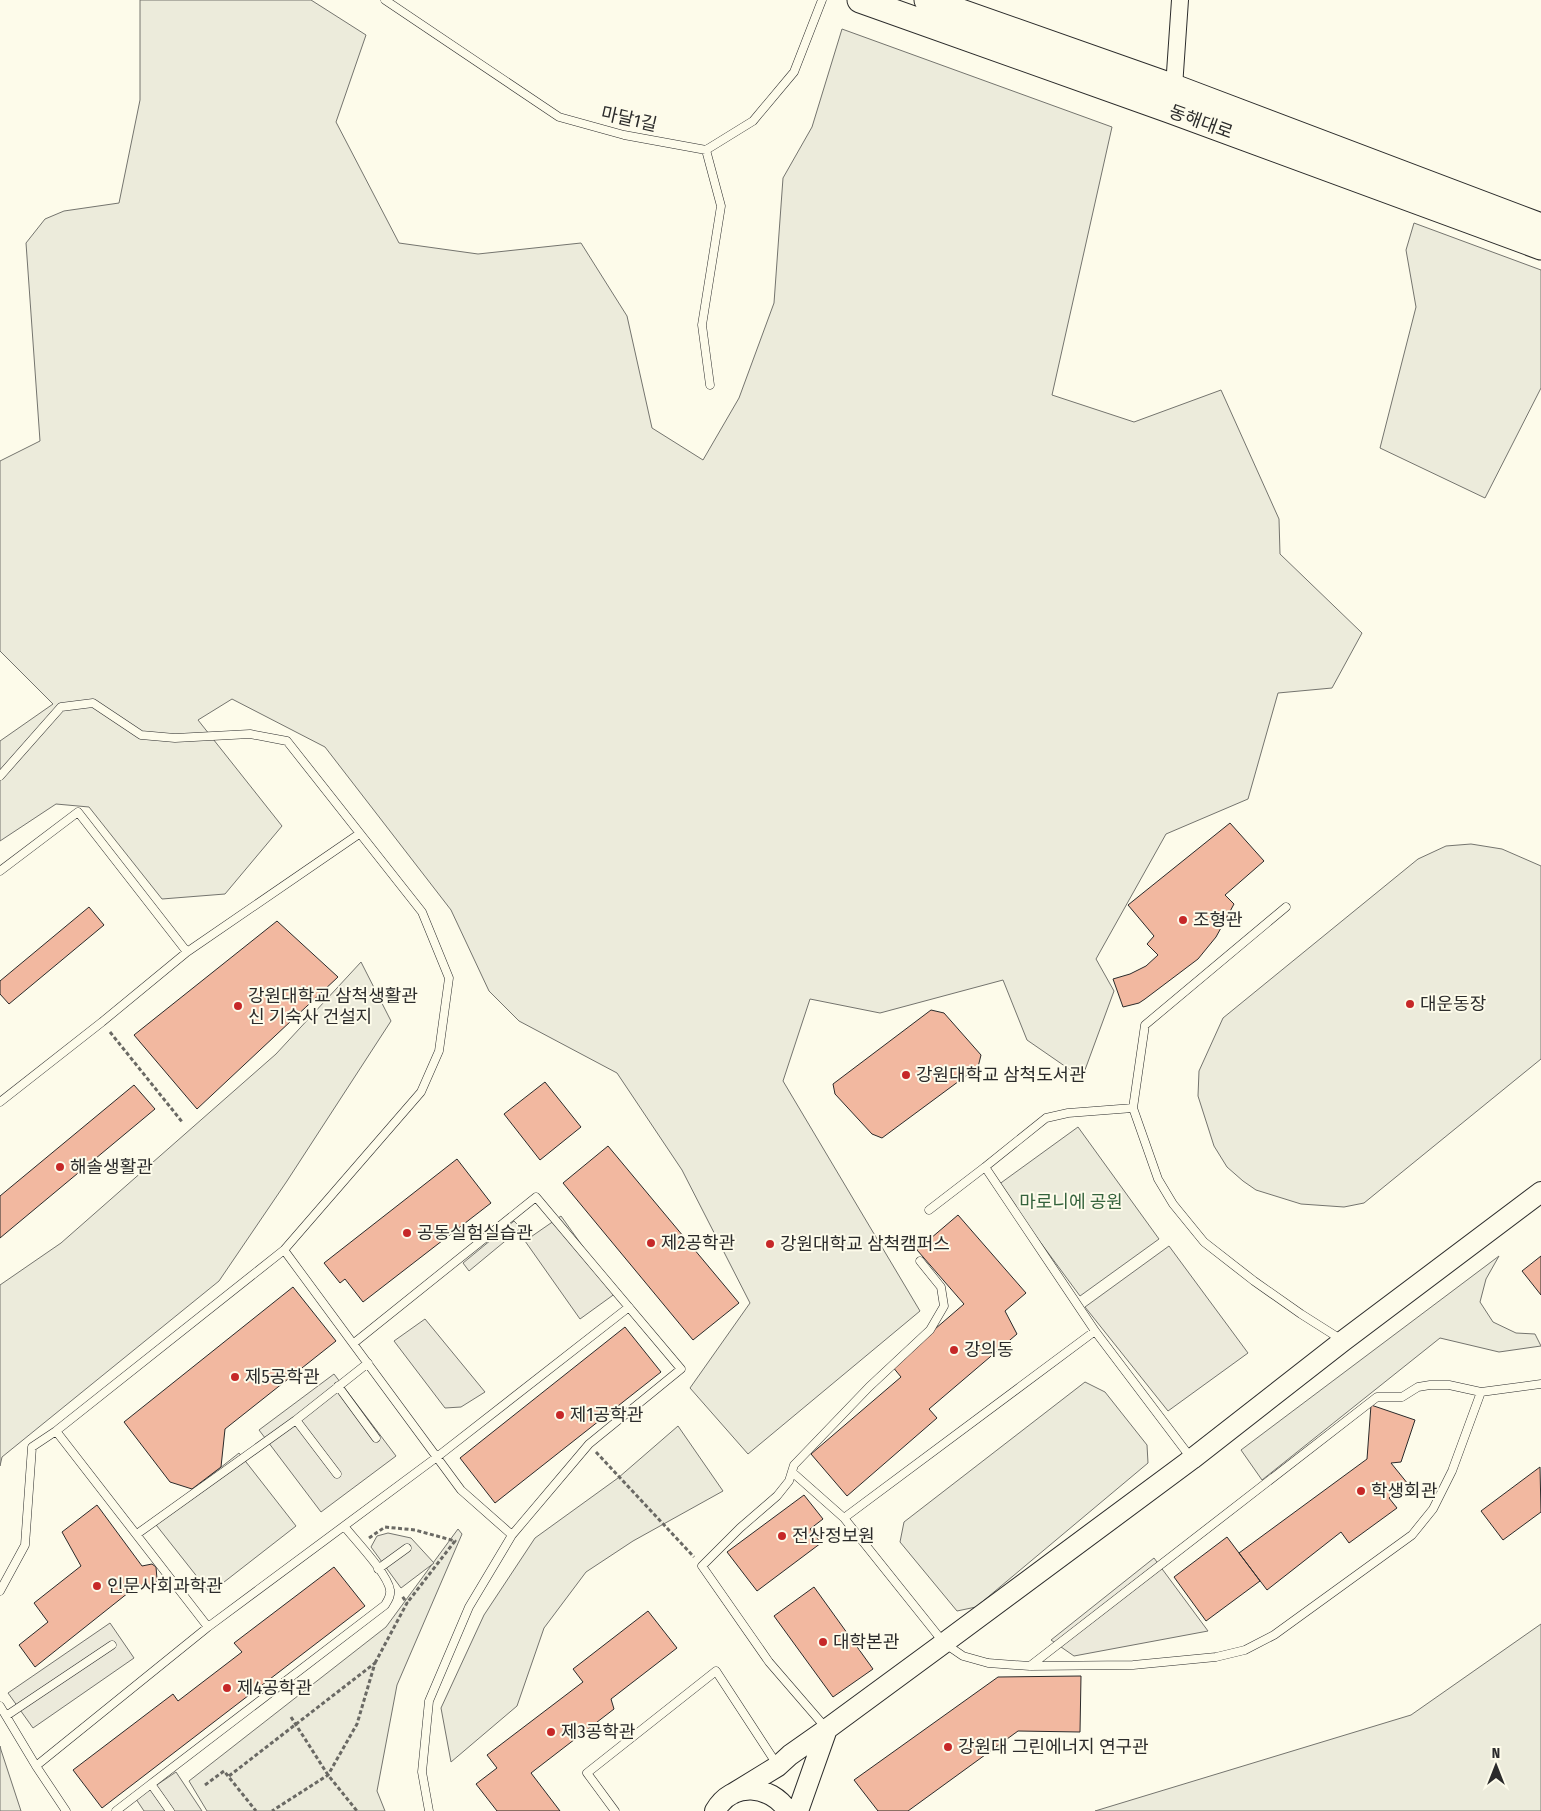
<svg xmlns="http://www.w3.org/2000/svg" width="1541" height="1811" font-family="'Fira Sans Condensed','Noto Sans KR',sans-serif">
<style>
.green{fill:#ecebdb;stroke:#74746e}
.parking{fill:#eceadb;stroke:#74746e}
.building{fill:#f2b8a0;stroke:#2b2b2b}
.lines{fill:none;stroke-linecap:round;stroke-linejoin:round}
.service-casing{stroke:#2b2b2b;stroke-width:9}
.minor-casing{stroke:#2b2b2b;stroke-width:18}
.tertiary-casing{stroke:#2b2b2b;stroke-width:22}
.primary-casing{stroke:#2b2b2b;stroke-width:27}
.path{stroke:#6a6964;stroke-width:3;stroke-dasharray:4 2.5;stroke-linecap:butt}
.service{stroke:#fdfbea;stroke-width:8}
.minor{stroke:#fdfbea;stroke-width:16}
.tertiary{stroke:#fdfbea;stroke-width:20}
.primary{stroke:#fdfbea;stroke-width:25}
.poi-dot{fill:#c62828;stroke:#fdfbea;stroke-width:2}
.labels{text-anchor:middle;stroke-width:4;stroke-linejoin:round;paint-order:stroke}
.street-label{font-size:18px;fill:#2b2b2b;stroke:#fdfbea}
.poi-label{font-size:18px;fill:#2b2b2b;stroke:#fdfbea;text-anchor:start}
.park-label{font-size:18px;fill:#34623c;stroke:#fdfbea}
</style>
<rect width="100%" height="100%" fill="#fdfbea"/>
<path class="green" d="M 140,0 L 311,0 L 366,35 L 336,122 L 399,243 L 478,254 L 581,243 L 627,316 L 652,428 L 703,460 L 739,398 L 774,303 L 783,178 L 812,127 L 842,29 L 1112,127 L 1052,395 L 1134,422 L 1221,390 L 1279,519 L 1280,554 L 1362,633 L 1332,688 L 1278,693 L 1248,799 L 1166,834 L 1096,959 L 1114,991 L 1082,1078 L 1027,1040 L 1003,980 L 880,1013 L 810,999 L 783,1081 L 920,1311 L 748,1454 L 690,1388 L 750,1303 L 682,1170 L 617,1073 L 519,1021 L 489,991 L 451,910 L 325,747 L 232,699 L 198,720 L 282,826 L 225,894 L 162,899 L 89,807 L 56,804 L 0,841 L 0,741 L 53,704 L 0,651 L 0,461 L 40,441 L 26,243 L 45,219 L 64,211 L 119,203 L 140,100 Z
M 1414,223 L 1541,270 L 1541,388 L 1485,498 L 1380,448 L 1416,307 L 1406,250 Z
M 1471,844 L 1502,849 L 1541,866 L 1541,1059 L 1364,1203 L 1344,1207 L 1301,1204 L 1256,1190 L 1243,1181 L 1227,1167 L 1214,1146 L 1198,1096 L 1199,1071 L 1223,1018 L 1418,859 L 1446,846 Z
M 361,962 L 391,1021 L 287,1181 L 219,1281 L 2,1457 L 0,1466 L 0,1285 L 61,1243 L 276,1054 Z
M 1078,1127 L 1159,1239 L 1080,1296 L 998,1185 Z
M 1499,1256 L 1486,1279 L 1480,1302 L 1493,1322 L 1516,1333 L 1535,1334 L 1541,1346 L 1499,1352 L 1440,1338 L 1262,1480 L 1241,1450 Z
M 1085,1382 L 1105,1392 L 1147,1445 L 1148,1463 L 976,1607 L 957,1611 L 900,1542 L 904,1522 Z
M 678,1426 L 723,1491 L 633,1541 L 586,1572 L 544,1628 L 517,1706 L 451,1762 L 441,1708 L 484,1615 L 535,1538 L 618,1478 Z
M 239,1453 L 296,1526 L 210,1593 L 153,1521 Z
M 458,1529 L 462,1534 L 397,1685 L 377,1791 L 385,1811 L 207,1811 L 189,1781 L 386,1627 Z
M 1541,1624 L 1541,1811 L 1095,1811 L 1411,1715 Z
M 0,1746 L 1,1750 L 21,1811 L 0,1811 Z"/>
<path class="parking" d="M 561,1216 L 616,1293 L 580,1319 L 525,1241 Z
M 514,1221 L 521,1228 L 469,1271 L 463,1263 Z
M 1169,1246 L 1248,1353 L 1168,1411 L 1085,1307 Z
M 425,1319 L 485,1392 L 461,1407 L 445,1408 L 394,1341 Z
M 334,1374 L 396,1456 L 321,1512 L 259,1430 Z
M 388,1533 L 411,1538 L 434,1563 L 401,1588 L 371,1547 L 377,1536 Z
M 1154,1558 L 1208,1631 L 1074,1656 L 1051,1640 Z
M 110,1623 L 134,1658 L 33,1728 L 8,1693 Z
M 176,1772 L 202,1811 L 144,1811 L 136,1799 Z"/>
<path class="building" d="M 1230,823 L 1264,861 L 1225,895 L 1234,904 L 1216,937 L 1198,959 L 1145,999 L 1139,1003 L 1123,1007 L 1113,979 L 1130,974 L 1146,966 L 1158,955 L 1147,944 L 1154,936 L 1128,905 Z
M 89,907 L 104,925 L 9,1004 L 0,994 L 0,981 Z
M 277,921 L 338,977 L 197,1109 L 134,1035 Z
M 931,1010 L 944,1013 L 981,1055 L 978,1067 L 882,1138 L 872,1134 L 835,1094 L 833,1084 Z
M 545,1082 L 581,1127 L 540,1160 L 504,1114 Z
M 134,1085 L 155,1109 L 0,1238 L 0,1196 Z
M 608,1146 L 739,1303 L 693,1340 L 563,1183 Z
M 457,1159 L 491,1203 L 363,1302 L 345,1279 L 340,1283 L 324,1263 Z
M 958,1215 L 1026,1293 L 1005,1311 L 1017,1334 L 929,1409 L 937,1418 L 847,1496 L 811,1454 L 901,1377 L 892,1366 L 964,1304 L 917,1250 Z
M 1541,1256 L 1541,1295 L 1522,1271 Z
M 293,1287 L 336,1341 L 225,1429 L 221,1467 L 192,1489 L 170,1482 L 124,1422 Z
M 625,1327 L 661,1372 L 495,1503 L 460,1458 Z
M 1371,1405 L 1415,1420 L 1401,1462 L 1391,1463 L 1408,1484 L 1389,1498 L 1397,1508 L 1349,1543 L 1341,1532 L 1267,1590 L 1239,1553 L 1367,1459 Z
M 1540,1467 L 1541,1512 L 1503,1540 L 1481,1511 Z
M 804,1495 L 823,1519 L 810,1529 L 821,1543 L 757,1591 L 727,1552 Z
M 97,1505 L 142,1566 L 152,1564 L 156,1567 L 157,1579 L 155,1587 L 138,1585 L 35,1667 L 19,1645 L 48,1622 L 34,1603 L 81,1566 L 62,1532 Z
M 1227,1537 L 1260,1581 L 1206,1621 L 1174,1577 Z
M 334,1567 L 365,1606 L 102,1808 L 73,1770 L 173,1694 L 178,1701 L 242,1652 L 234,1643 Z
M 814,1587 L 873,1669 L 833,1697 L 774,1616 Z
M 648,1611 L 677,1648 L 611,1699 L 614,1709 L 531,1773 L 560,1811 L 497,1811 L 476,1784 L 497,1768 L 487,1755 L 583,1682 L 573,1669 Z
M 1081,1676 L 1080,1732 L 1018,1731 L 908,1811 L 878,1811 L 854,1780 L 998,1677 Z"/>
<g class="lines">
<defs>
<path id="service" d="M 385,0 L 559,117 L 624,135 L 706,150 L 753,121 L 794,72 L 822,0
M 706,150 L 721,206 L 702,325 L 710,385
M 0,776 L 61,707 L 93,703 L 141,735 L 175,738 L 250,734 L 287,741 L 422,912 L 449,978 L 439,1051 L 421,1092 L 284,1250 L 461,1490 L 512,1535
M 0,871 L 78,812 L 187,952
M 1286,907 L 1145,1025 L 1133,1108 L 1158,1179 L 1173,1204 L 1204,1242 L 1254,1281 L 1301,1314 L 1342,1340
M 0,1102 L 102,1022 L 187,952 L 359,834
M 1133,1108 L 1068,1113 L 1046,1118 L 985,1167 L 1095,1331 L 1191,1458
M 929,1210 L 985,1167
M 1095,1331 L 844,1518 L 944,1643 L 963,1656 L 988,1663 L 1030,1666 L 1133,1665 L 1216,1657 L 1245,1650 L 1274,1635 L 1412,1535 L 1433,1509 L 1452,1471 L 1481,1392 L 1541,1384
M 354,1343 L 536,1197 L 681,1369 L 589,1444 L 512,1535 L 469,1607 L 429,1701 L 422,1772 L 429,1811
M 338,1386 L 376,1438
M 792,1472 L 844,1518
M 337,1474 L 296,1420 L 368,1363
M 137,1534 L 296,1420
M 378,1569 L 407,1548
M 0,1591 L 25,1545 L 32,1447 L 56,1431
M 208,1627 L 56,1431 L 284,1250
M 1030,1666 L 1377,1397 L 1402,1397 L 1418,1387 L 1430,1385 L 1449,1385 L 1481,1392
M 0,1706 L 36,1766
M 6,1716 L 112,1645
M 826,1728 L 769,1662 L 702,1566 L 740,1528 L 777,1496 L 789,1481 L 794,1465 L 869,1387 L 930,1330 L 944,1306 L 941,1287 L 920,1261
M 151,1784 L 385,1605 C 388,1600 391,1596 390,1590 C 388,1574 355,1540 344,1526
M 66,1811 L 36,1766 L 208,1627 L 437,1457 L 629,1307
M 116,1811 L 151,1784 L 170,1811
M 615,1811 L 587,1773 L 716,1671 L 778,1766"/>
<path id="minor" d="M 1174,87 L 1180,0"/>
<path id="tertiary" d="M 734,1793 L 778,1766 L 790,1755 L 827,1729 L 944,1643 L 1192,1459 L 1343,1341 L 1541,1192
M 715,1811 C 732,1781 770,1784 788,1811
M 798,1811 L 827,1729"/>
<path id="primary" d="M 860,0 L 1169,110 L 1541,247
M 927,0 L 1174,87 L 1541,226"/>
</defs>
<use href="#service" class="service-casing"/>
<use href="#minor" class="minor-casing"/>
<use href="#tertiary" class="tertiary-casing"/>
<use href="#primary" class="primary-casing"/>
<path class="path" d="M 110,1032 L 183,1123
M 596,1452 L 694,1557
M 369,1538 L 385,1527 L 415,1530 L 455,1541 L 407,1603
M 375,1663 L 407,1603 L 402,1596
M 291,1717 L 328,1775 L 357,1811
M 229,1776 L 375,1663 L 357,1724 L 328,1775 L 272,1811
M 205,1785 L 224,1771 L 256,1811"/>
<use href="#service" class="service"/>
<use href="#minor" class="minor"/>
<use href="#tertiary" class="tertiary"/>
<use href="#primary" class="primary"/>
</g>
<g class="poi-dot">
<circle cx="1183" cy="920" r="5"/>
<circle cx="1410" cy="1004" r="5"/>
<circle cx="238" cy="1006" r="5"/>
<circle cx="906" cy="1075" r="5"/>
<circle cx="60" cy="1167" r="5"/>
<circle cx="407" cy="1233" r="5"/>
<circle cx="651" cy="1243" r="5"/>
<circle cx="770" cy="1244" r="5"/>
<circle cx="954" cy="1350" r="5"/>
<circle cx="235" cy="1377" r="5"/>
<circle cx="560" cy="1415" r="5"/>
<circle cx="1361" cy="1491" r="5"/>
<circle cx="782" cy="1536" r="5"/>
<circle cx="97" cy="1586" r="5"/>
<circle cx="823" cy="1642" r="5"/>
<circle cx="227" cy="1688" r="5"/>
<circle cx="551" cy="1732" r="5"/>
<circle cx="948" cy="1747" r="5"/>
</g>
<g class="labels">
<g class="street-label">
<text transform="translate(629 119) rotate(13)" y="6">마달1길</text>
<text transform="translate(1201 122) rotate(20)" y="6">동해대로</text>
</g>
<g class="poi-label">
<text x="1193" y="926">조형관</text>
<text x="248" y="1002">강원대학교 삼척생활관<tspan x="248" dy="21">신 기숙사 건설지</tspan></text>
<text x="1420" y="1010">대운동장</text>
<text x="916" y="1081">강원대학교 삼척도서관</text>
<text x="70" y="1173">해솔생활관</text>
<text x="417" y="1239">공동실험실습관</text>
<text x="661" y="1249">제2공학관</text>
<text x="780" y="1250">강원대학교 삼척캠퍼스</text>
<text x="964" y="1356">강의동</text>
<text x="245" y="1383">제5공학관</text>
<text x="570" y="1421">제1공학관</text>
<text x="1371" y="1497">학생회관</text>
<text x="792" y="1542">전산정보원</text>
<text x="107" y="1592">인문사회과학관</text>
<text x="833" y="1648">대학본관</text>
<text x="237" y="1694">제4공학관</text>
<text x="561" y="1738">제3공학관</text>
<text x="958" y="1753">강원대 그린에너지 연구관</text>
</g>
<g class="park-label">
<text x="1071" y="1208">마로니에 공원</text>
</g>
</g>
<g transform="translate(1496 1766)" stroke="#fdfbea" stroke-width="4" paint-order="stroke">
<path d="M0-4L9 19L0 12L-9 19Z" fill="#2b2b2b"/>
<text y="-8" font-size="14" font-weight="bold" text-anchor="middle" fill="#2b2b2b">N</text>
</g>
</svg>
